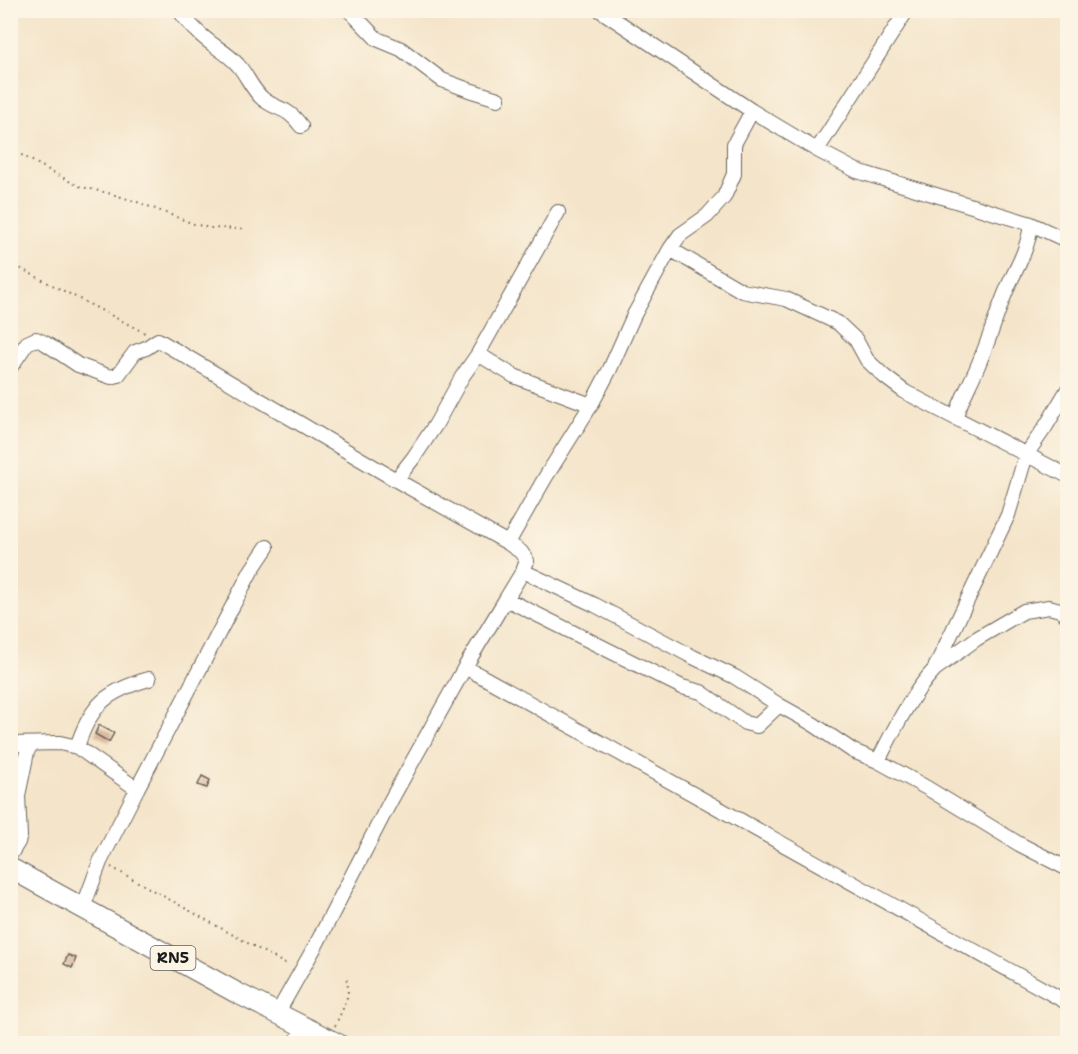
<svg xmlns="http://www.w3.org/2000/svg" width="1078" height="1054" font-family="'Shantell Sans',sans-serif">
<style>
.building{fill:#d1ac8c}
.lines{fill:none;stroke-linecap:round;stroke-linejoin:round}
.minor-casing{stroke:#686259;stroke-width:16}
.highway-casing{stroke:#686259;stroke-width:22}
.path{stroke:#686259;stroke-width:2;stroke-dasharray:1.5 4.5;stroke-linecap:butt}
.minor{stroke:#fff;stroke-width:14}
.highway{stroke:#fff;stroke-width:20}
.labels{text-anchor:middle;stroke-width:4.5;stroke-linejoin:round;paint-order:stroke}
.shield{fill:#fcf5e5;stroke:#5f5d58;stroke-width:1.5}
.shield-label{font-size:15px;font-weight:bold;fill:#1c1c1c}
</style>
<rect width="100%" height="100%" fill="#fcf5e5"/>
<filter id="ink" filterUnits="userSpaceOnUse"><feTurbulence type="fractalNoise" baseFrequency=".0167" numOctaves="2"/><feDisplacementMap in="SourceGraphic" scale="12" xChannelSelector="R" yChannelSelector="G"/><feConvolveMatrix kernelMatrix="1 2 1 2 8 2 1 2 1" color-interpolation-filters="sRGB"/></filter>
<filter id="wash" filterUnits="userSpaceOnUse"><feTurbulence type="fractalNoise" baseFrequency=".008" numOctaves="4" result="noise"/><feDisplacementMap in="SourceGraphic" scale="24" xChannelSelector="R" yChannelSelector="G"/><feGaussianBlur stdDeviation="1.35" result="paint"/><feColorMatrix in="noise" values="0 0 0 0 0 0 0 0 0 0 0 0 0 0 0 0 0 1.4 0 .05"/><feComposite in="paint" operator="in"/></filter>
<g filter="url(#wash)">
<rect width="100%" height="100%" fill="#f4e4c9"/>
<g id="blocks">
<path class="building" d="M 99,725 L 114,733 L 109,742 L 95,734 Z
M 202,776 L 210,780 L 207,788 L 198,785 Z
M 68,955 L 76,958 L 72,968 L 64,964 Z"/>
</g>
</g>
<g filter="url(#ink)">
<use href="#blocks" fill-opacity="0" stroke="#686259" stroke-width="1.5"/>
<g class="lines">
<defs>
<path id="minor" d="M 179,10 C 185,18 191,26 198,32 C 210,45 226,51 238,65 C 247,75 252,90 263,99 C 278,111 287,106 301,126
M 349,10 L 377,39 L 401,49 L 442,80 L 469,90 L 498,99
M 600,10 L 752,111 L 817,150 L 857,171 L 1031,224 L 1068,241
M 817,150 L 907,10
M 670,249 L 742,291 L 786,299 L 838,323 L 856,340 L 867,360 L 885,377 L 905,392 L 1068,476
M 478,354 L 514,376 L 591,405 L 610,369 L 634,315 L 670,249 L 680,235 L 707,216 L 724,197 L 734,174 L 734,144 L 752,111
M 10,368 L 27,343 L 36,339 L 45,343 L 78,365 L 111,377 L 118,375 L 135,352 L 146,348 L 158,340 L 396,480 L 508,543 L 521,552 L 527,561 L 523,571
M 955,418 C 962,397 973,379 981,358 C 992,333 999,305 1011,280 C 1020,262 1029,244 1031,224
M 396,480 L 414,457 L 436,424 L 462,377 L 478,354 L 558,212
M 508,543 L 545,478 L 591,405
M 506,599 L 523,571 L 595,605 L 693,657 L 735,677 L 779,705 L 813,724 L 853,751 L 878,761 L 927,788 L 1019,844 L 1068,869
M 465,667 L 1068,1003
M 935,669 L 976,639 L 1024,611 L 1049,607 L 1060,610 L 1068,617
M 10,744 L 60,743 L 77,747 L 137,789 L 100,862 L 83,908
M 77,747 C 91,704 107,691 149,679
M 878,761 C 894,730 910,696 934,670 L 1008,515 L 1026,455 L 1046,426 L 1068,389
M 137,789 L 251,571 L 267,547
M 10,855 L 18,842 L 20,836 L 18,796 L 27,752 L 31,744
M 278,1012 L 317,943 L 391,800 L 465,667 L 506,599 L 682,687 L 701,692 L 745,723 L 757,726 L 779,705
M 295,1044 L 304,1026"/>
<path id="highway" d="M 10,868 L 237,993 L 338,1044"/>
</defs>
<use href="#minor" class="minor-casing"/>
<use href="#highway" class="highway-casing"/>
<path class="path" d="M 10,152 L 16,152 L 78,186 L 112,194 L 140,203 L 194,224 L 210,228 L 244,229
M 10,263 L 145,333
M 111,867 L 289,966
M 335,1026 C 343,1007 353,995 345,975"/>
<use href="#minor" class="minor"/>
<use href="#highway" class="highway"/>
</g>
</g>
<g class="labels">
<rect class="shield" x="150.5" y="946" width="45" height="24" rx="4.5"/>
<g class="shield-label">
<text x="173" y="963">RN5</text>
</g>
</g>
<rect width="1078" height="1054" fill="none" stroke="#fcf5e5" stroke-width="36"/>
</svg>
